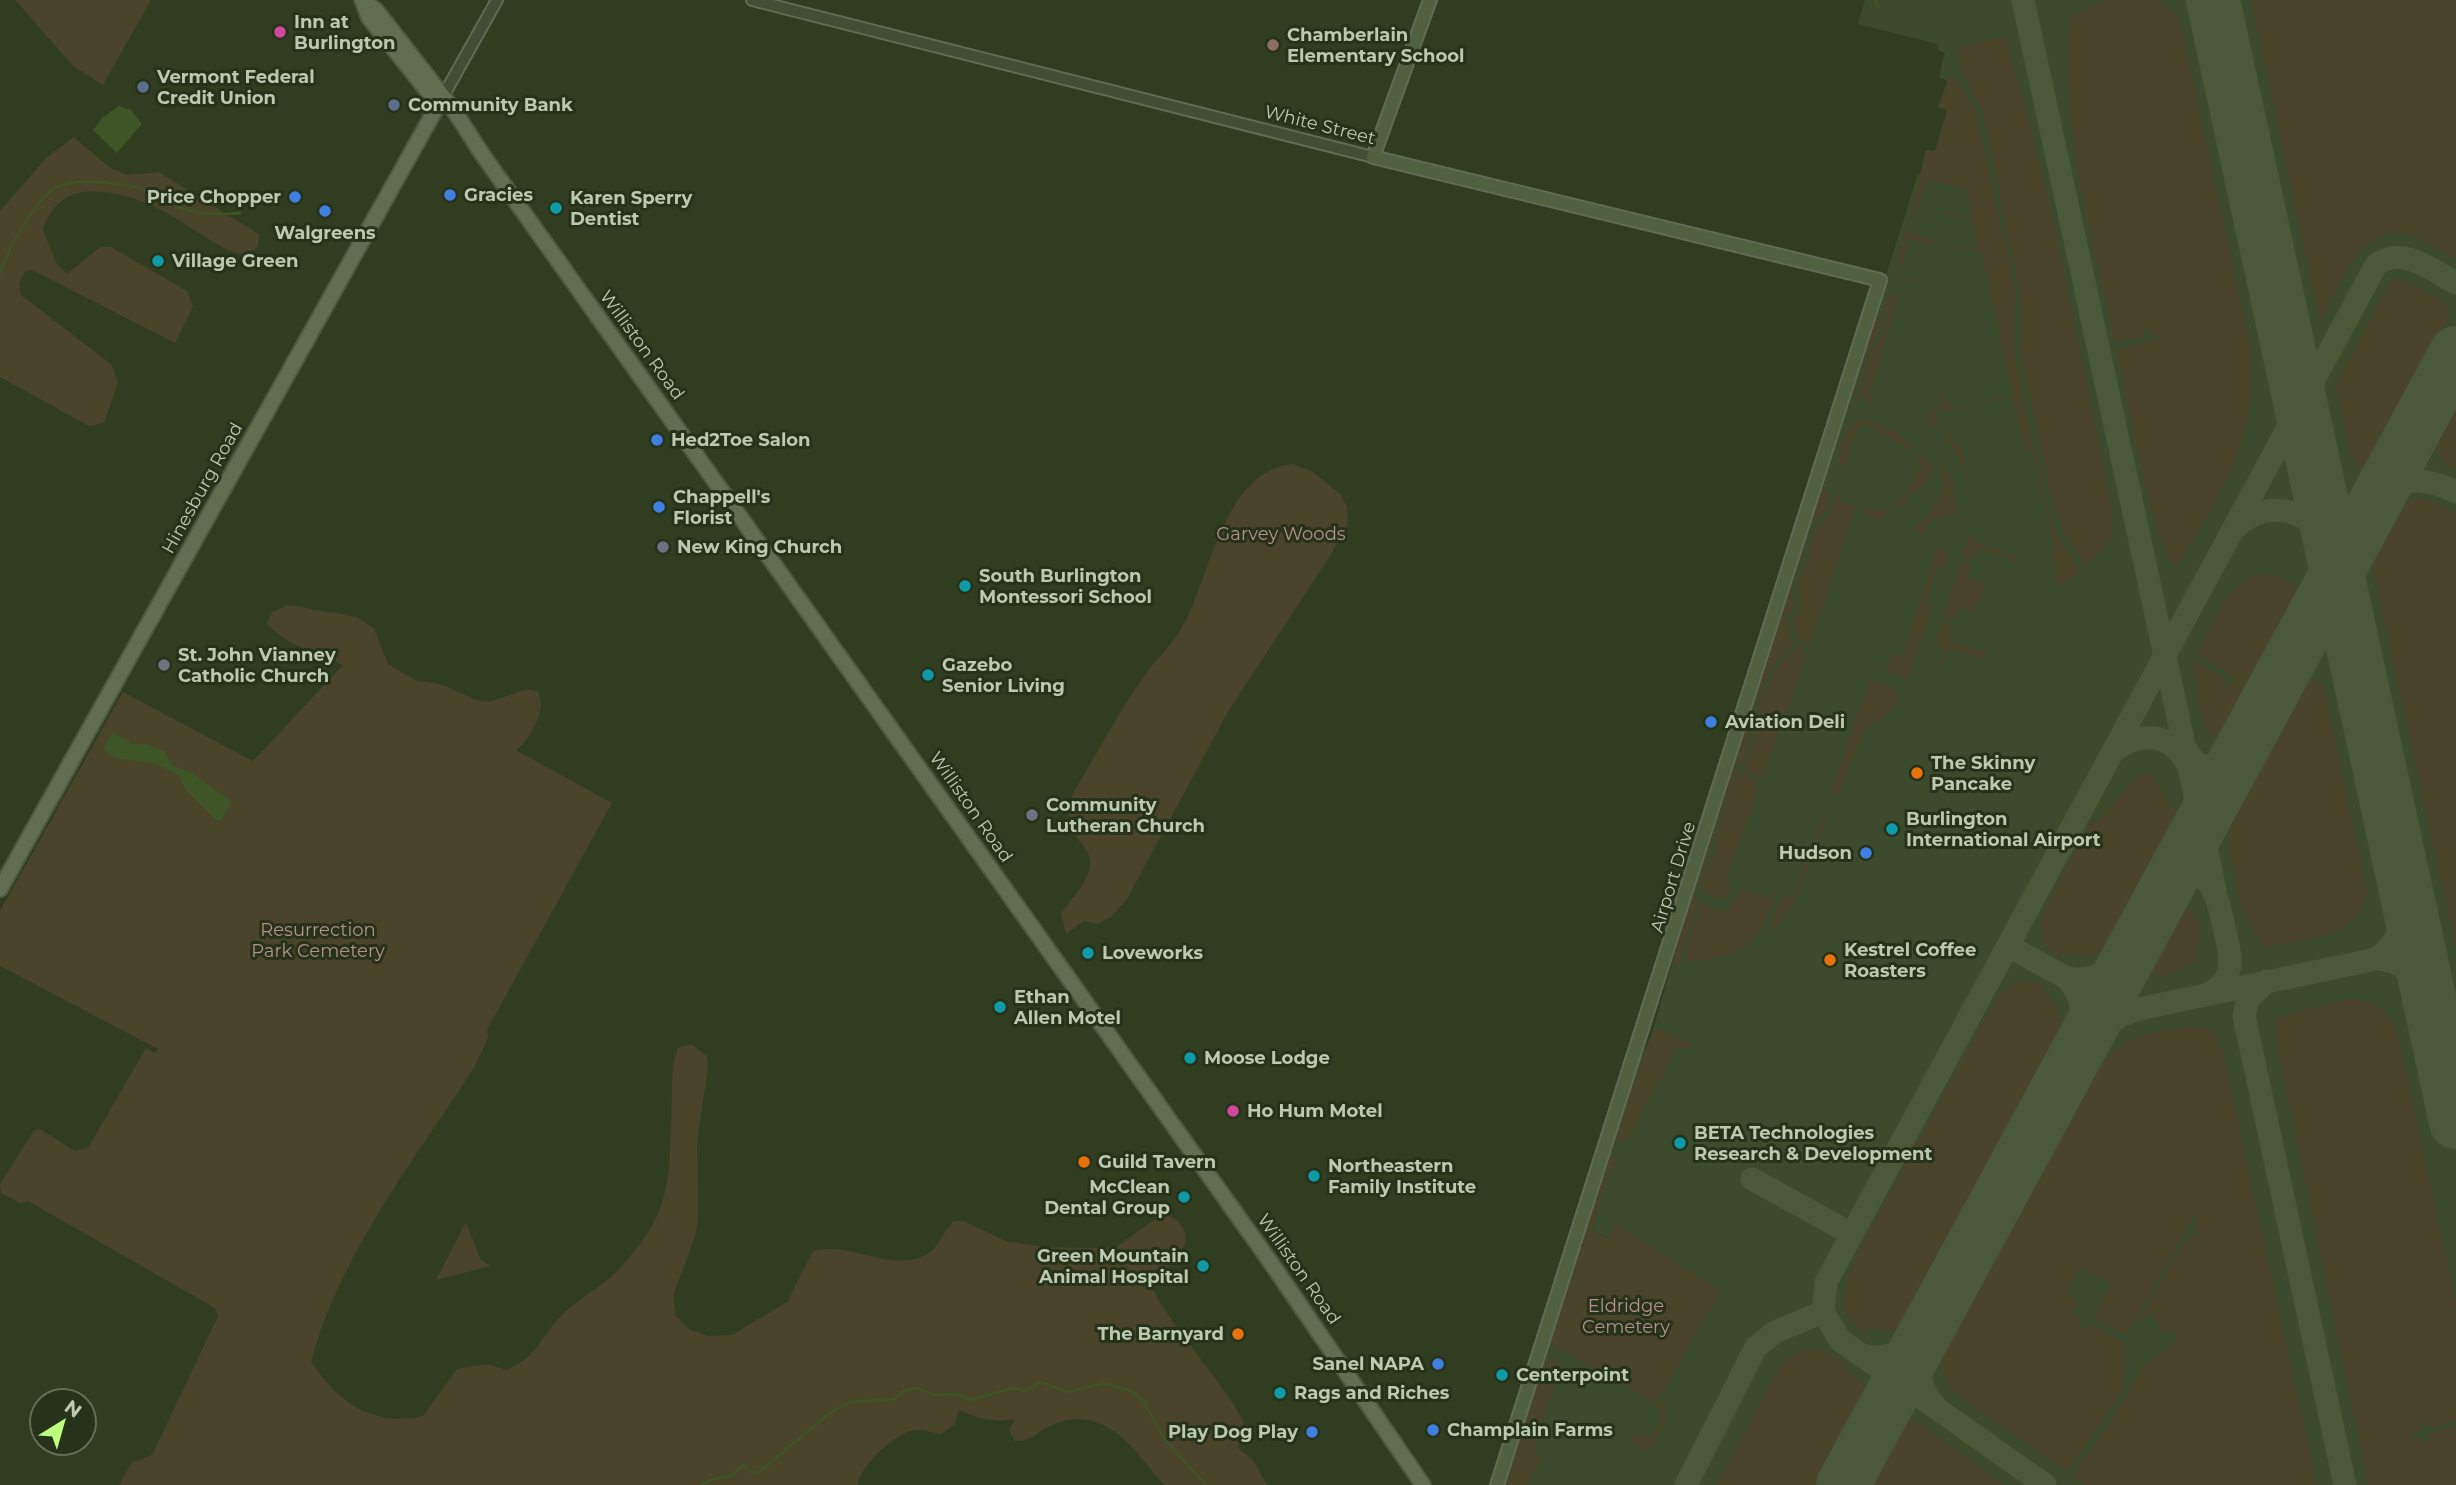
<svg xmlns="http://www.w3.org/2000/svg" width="2456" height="1485" font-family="Montserrat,sans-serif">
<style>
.airport{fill:#3c4b2e}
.green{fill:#49442a}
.water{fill:#3e5525}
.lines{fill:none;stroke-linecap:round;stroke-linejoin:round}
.stream{stroke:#3e5525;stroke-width:2.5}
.taxiway{stroke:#4b593b;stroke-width:23}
.runway{stroke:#4b593b;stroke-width:54}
.tertiary-casing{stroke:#5f6b53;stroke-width:14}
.secondary-casing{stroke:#5f6b53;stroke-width:16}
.primary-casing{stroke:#4d5941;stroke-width:18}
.tertiary{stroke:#414d34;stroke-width:10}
.secondary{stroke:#506142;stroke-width:12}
.primary{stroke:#606e52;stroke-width:14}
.hotel-dot{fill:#d1479c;stroke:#26321a;stroke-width:2.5}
.education-dot{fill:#8d6e63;stroke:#26321a;stroke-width:2.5}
.service-dot{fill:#5c6f8a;stroke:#26321a;stroke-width:2.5}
.shop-dot{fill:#3f7fe0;stroke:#26321a;stroke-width:2.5}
.culture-dot{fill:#0f9aa8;stroke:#26321a;stroke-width:2.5}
.worship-dot{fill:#6b7280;stroke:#26321a;stroke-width:2.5}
.food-dot{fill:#e8710a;stroke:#26321a;stroke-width:2.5}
.labels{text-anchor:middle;stroke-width:6;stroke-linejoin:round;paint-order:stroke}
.poi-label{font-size:18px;font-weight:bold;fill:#bcc9b0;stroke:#26321a;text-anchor:start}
.street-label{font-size:18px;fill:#bcc9b0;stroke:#26321a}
.park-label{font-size:18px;fill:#b5918b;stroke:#26321a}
</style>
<rect width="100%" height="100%" fill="#303d20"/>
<path class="airport" d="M 1865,0 L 2456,0 L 2456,1485 L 1502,1485 L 1549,1343 L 1657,1401 L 1610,1239 L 1586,1227 L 1634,1075 L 1652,1033 L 1706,847 L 1918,174 L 1931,177 L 1939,153 L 1953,84 L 1939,77 L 1945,53 L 1938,50 L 1937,44 L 1858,24 Z"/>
<path class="green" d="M 15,0 L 151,0 L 103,85 L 73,66 Z
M 2103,0 L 2159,0 L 2180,20 L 2251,349 C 2261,433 2220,499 2176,567 C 2151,543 2126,392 2117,351 L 2119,348 L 2160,338 L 2158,335 L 2152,335 L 2147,327 L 2143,328 L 2145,337 L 2115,342 C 2092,236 2060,127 2068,18 Z
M 2251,0 L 2456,0 L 2456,259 C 2442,252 2427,241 2412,236 C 2362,218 2338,289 2320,322 Z
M 2006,36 L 2048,195 L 2112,507 L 2111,538 L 2086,566 L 2058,521 L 2049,488 L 2021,356 L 2020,294 L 1999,190 L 1982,110 L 1964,76 L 1956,51 L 1964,45 Z
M 1949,76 L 1957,79 L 1975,109 L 2009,261 L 2014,288 L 2016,360 L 2045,499 L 2053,527 L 2080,572 L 2058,588 L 2051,553 L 2055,550 L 2031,450 L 2025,450 L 2012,397 L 1940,412 L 1945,434 L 1951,433 L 1954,445 L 1961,444 L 1973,502 C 1970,489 1967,476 1962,465 C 1947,435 1937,429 1941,394 L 1936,411 L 1939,431 L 1924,421 L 1927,411 L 1933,413 L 1943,389 L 1946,403 L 1952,401 L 1954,408 L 2012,395 L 1982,254 L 1935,241 L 1933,247 L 1909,239 L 1900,275 L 1951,291 L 1899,277 L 1898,254 L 1907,225 L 1912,226 L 1910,233 L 1978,251 L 1972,220 L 1944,214 L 1945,211 L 1971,217 L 1967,190 L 1927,180 L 1914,218 L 1909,217 L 1926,150 L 1935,151 L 1947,110 L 1938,107 Z
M 74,137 L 109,167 L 127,175 L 159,172 L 260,235 L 257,247 L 247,255 C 228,253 215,243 199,233 C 164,210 126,188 83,192 C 62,195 48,211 43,230 L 57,264 L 67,274 L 100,247 L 111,247 L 187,291 L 193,307 L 175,343 L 32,270 L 25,272 L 19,283 L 21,295 L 111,364 L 118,382 L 104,423 L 89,426 L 0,377 L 0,211 L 47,157 Z
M 2400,278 L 2443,301 L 2451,314 L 2384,437 L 2376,433 L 2375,436 L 2382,440 L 2365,472 L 2361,472 L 2350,451 L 2335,387 L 2388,286 L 2392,279 Z
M 1892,294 L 1899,296 L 1869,395 L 1874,397 L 1872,405 L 1866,401 L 1860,390 L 1871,353 L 1885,331 L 1884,301 Z
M 1882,295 L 1879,304 L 1882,328 L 1865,358 L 1856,390 L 1861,401 L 1860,404 L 1851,388 Z
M 2456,396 L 2456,471 C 2418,449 2440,425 2456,396 Z
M 1864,418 L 1897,433 L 1915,450 L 1910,456 L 1912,451 L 1865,424 L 1861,429 L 1857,428 L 1840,479 L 1841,463 L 1838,457 C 1842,439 1846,426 1864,418 Z
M 1919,452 L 1932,464 L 1929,478 L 1915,494 L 1910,491 L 1907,494 L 1908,504 L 1888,511 L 1880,520 L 1863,514 L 1864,510 L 1856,507 L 1810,646 C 1797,642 1796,633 1792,622 L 1800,606 L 1798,581 L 1809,559 L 1810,539 L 1830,512 L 1835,494 L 1841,496 L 1840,501 C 1895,518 1893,511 1922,465 L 1915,460 Z
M 1939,456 L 1953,482 L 1958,512 C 1945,522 1928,511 1924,534 L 1911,529 C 1927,520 1943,498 1943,477 C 1943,470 1940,462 1939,456 Z
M 1293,464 L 1313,472 L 1341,495 L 1347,507 L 1348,523 L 1330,556 L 1229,710 L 1127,899 L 1111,917 L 1097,924 L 1084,921 L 1066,934 L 1061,913 C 1071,899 1088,883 1090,865 C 1091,837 1057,841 1073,793 C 1096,755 1117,715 1142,679 C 1156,659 1177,640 1187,618 C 1211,569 1227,469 1293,464 Z
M 1820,490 L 1831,493 L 1827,507 L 1805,536 L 1802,557 L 1793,582 L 1794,604 L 1786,618 L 1792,643 C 1786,657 1771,664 1765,679 C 1753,707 1753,738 1741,766 L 1733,764 L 1818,493 Z
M 2415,498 L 2430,500 L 2456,513 L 2456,950 L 2371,560 C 2372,538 2394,505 2415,498 Z
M 1970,533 L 1980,544 L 2016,556 L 2018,565 L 2011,564 L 2012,559 L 1977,549 L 1973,560 L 1962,557 Z
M 1938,544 L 1948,556 L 1945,568 L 1937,566 L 1926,601 L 1933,604 L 1908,680 L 1875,665 L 1877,658 L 1877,663 L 1888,668 L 1893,664 L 1889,662 L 1891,657 L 1880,652 L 1902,657 Z
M 1961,561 L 1971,564 L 1968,578 L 1985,584 L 1980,602 L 1973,606 L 1976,613 L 1959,608 L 1955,621 L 1943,617 Z
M 2266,573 L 2285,578 L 2302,592 L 2232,720 L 2214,738 L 2200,717 L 2192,660 L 2226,678 L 2223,685 L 2226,687 L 2230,681 L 2236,682 L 2238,679 L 2197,655 L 2197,652 C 2214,621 2227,578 2266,573 Z
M 288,605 L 357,617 L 374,629 L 388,664 L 415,680 L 440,684 L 477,700 L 489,702 L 527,689 L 537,691 C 550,706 529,741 516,750 L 612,803 L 487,1030 L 488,1038 L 475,1066 C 415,1160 340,1253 311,1362 C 340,1403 372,1427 423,1416 L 457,1369 L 487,1364 L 506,1370 C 540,1356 539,1337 562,1315 C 578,1299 600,1288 616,1272 C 632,1255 650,1234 659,1211 C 675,1174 670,1105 673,1063 L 678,1048 L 691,1044 L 707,1056 L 708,1069 L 697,1141 L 698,1213 L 696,1234 L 673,1296 L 676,1316 L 689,1329 L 708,1336 L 732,1335 L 787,1302 L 813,1251 C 848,1240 891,1273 926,1255 C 939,1248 943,1231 954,1221 L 963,1221 L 1006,1241 L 1042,1247 L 1093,1248 L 1116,1247 L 1162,1214 C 1182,1217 1193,1236 1180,1254 C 1171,1267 1158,1273 1153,1289 C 1168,1324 1244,1406 1246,1431 C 1247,1435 1245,1438 1244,1442 L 1237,1447 L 1253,1460 L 1267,1485 L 1164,1485 C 1132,1448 1105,1402 1050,1426 C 1037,1432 1030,1442 1015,1441 L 1009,1430 L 1015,1419 C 993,1423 979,1419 959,1410 L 955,1424 L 941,1434 C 933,1433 925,1430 918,1430 C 899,1429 859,1466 858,1485 L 119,1485 L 131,1463 L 152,1455 L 218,1316 L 215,1308 L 28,1201 L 20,1203 L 1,1193 L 0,1184 L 34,1130 L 40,1129 L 75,1151 L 88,1148 L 146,1048 L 155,1053 L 158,1049 L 0,966 L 0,911 L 123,692 L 253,761 L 343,665 C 317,653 286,646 267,623 L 272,612 Z
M 1942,620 L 1953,624 L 1949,641 L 1979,651 L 1988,646 L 1984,659 L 1947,649 L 1939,669 L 1937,667 L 1942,652 L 1937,639 Z
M 1799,646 L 1805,647 L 1802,653 L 1807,655 L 1762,781 L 1744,768 C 1747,757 1753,747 1754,736 C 1760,696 1766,672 1799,646 Z
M 2306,675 L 2324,685 L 2367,891 C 2359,940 2307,939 2266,947 L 2262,946 L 2241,906 L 2230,851 L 2229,824 L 2239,798 Z
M 1870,679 L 1892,688 L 1899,698 L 1885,717 L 1865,728 L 1838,796 L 1830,793 Z
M 1732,766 L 1739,771 L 1723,807 L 1699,887 L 1695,884 Z
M 1744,771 L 1757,781 L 1755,788 L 1759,790 L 1725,881 L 1731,884 L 1726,896 L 1719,900 L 1703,891 C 1699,877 1710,867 1714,854 C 1722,832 1726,786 1744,771 Z
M 2151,773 L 2175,814 L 2165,842 L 2107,948 L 2089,957 L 2062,953 L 2059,960 L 2041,941 L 2040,918 L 2091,820 L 2098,822 L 2134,779 L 2141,774 Z
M 1823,813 L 1826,817 L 1829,814 L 1794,904 L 1774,931 L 1771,928 L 1782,895 L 1792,898 Z
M 1741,888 L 1768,897 L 1767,900 L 1771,902 L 1773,895 L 1769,894 L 1771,890 L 1778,893 C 1753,950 1749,956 1685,962 C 1684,939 1699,923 1701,900 L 1713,909 L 1724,912 L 1737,897 Z
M 1692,895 L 1697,897 C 1699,920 1682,939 1681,962 L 1671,967 Z
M 2189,906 L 2199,922 L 2197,962 L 2165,977 L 2152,974 L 2149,968 C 2158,944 2169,922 2189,906 Z
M 2031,980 L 2045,984 L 2042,990 C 2058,1003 2065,1018 2060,1038 L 1911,1315 C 1899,1330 1888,1334 1870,1327 L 1865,1333 C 1827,1312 1848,1282 1859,1250 L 1997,996 L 2018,981 Z
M 2350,999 C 2374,1000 2389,1010 2398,1033 L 2456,1302 L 2456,1420 L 2433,1428 L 2422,1421 L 2420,1431 L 2412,1435 L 2413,1441 L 2421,1438 L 2422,1442 L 2430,1442 L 2428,1434 L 2456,1425 L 2456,1485 L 2368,1485 L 2276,1041 L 2275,1017 Z
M 2190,1026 L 2212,1028 L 2223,1051 L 2317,1485 L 2086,1485 L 2072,1475 L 2111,1421 L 2144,1364 L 2178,1341 L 2173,1328 L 2163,1333 L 2153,1313 L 2137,1324 L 2185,1240 L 2193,1235 L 2199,1238 L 2201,1235 L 2194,1228 L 2198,1216 L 2195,1214 L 2126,1335 L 2094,1318 L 2111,1283 L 2080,1268 L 2067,1293 L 2080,1301 L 2073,1313 L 2081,1319 L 2077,1326 L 2087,1330 L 2091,1324 L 2125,1343 L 2125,1388 L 2067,1472 L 1953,1392 C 1941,1376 1941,1363 1944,1344 L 2100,1067 C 2124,1033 2151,1033 2190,1026 Z
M 1661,1029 L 1691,1044 L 1688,1050 L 1677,1046 L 1628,1140 L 1618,1141 L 1615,1137 L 1652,1033 Z
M 1610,1154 L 1617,1159 L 1613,1172 L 1610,1171 L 1592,1230 L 1609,1239 L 1615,1223 L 1721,1291 L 1657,1401 L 1668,1407 L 1664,1415 L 1668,1417 L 1657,1437 L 1661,1446 L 1654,1442 L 1648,1452 L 1630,1442 L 1634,1434 L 1650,1435 L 1661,1422 L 1660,1411 L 1655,1403 L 1550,1344 L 1579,1248 L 1584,1245 L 1581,1243 Z
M 466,1222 L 481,1260 L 491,1266 L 436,1280 Z
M 1805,1348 L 1830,1352 L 1848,1363 L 1845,1369 L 1864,1383 L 1867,1390 L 1819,1485 L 1716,1485 L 1783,1361 Z
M 1546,1358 L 1561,1363 L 1533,1453 L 1542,1458 L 1528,1485 L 1502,1485 Z
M 1912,1419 L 1916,1421 L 2004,1485 L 1867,1485 L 1900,1425 Z"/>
<path class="water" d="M 119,106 L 131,110 L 142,124 L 117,153 L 93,130 L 103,117 Z
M 113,732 L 133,744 L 147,744 L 164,751 L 172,765 L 194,774 L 232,802 L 221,821 L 215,819 L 185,789 L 179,775 L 153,763 L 119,759 L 107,753 L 103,747 Z"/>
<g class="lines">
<path class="stream" d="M 1875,0 L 1878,7
M 0,274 C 7,251 36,196 59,186 C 81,177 131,184 154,192 C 162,194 168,202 176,206 C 196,215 219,215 240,213
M 702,1485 L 709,1480 L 731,1476 L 743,1465 L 751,1472 L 758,1473 L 831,1412 L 851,1402 L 895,1399 L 902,1392 L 917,1388 L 935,1395 L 956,1394 L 971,1400 L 1013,1388 L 1025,1391 L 1040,1382 L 1068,1392 L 1104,1383 L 1131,1391 L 1143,1400 L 1165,1440 L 1206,1485"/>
<path class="taxiway" d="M 2023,0 L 2203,832
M 2211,0 L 2217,16
M 2381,492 C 2409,477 2428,478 2456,492
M 2236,527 C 2270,496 2310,511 2332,547
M 2185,748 C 2202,779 2225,769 2243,746
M 2113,751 C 2139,732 2171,731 2187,764
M 2204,819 L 2203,832 L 2215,890
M 2168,885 C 2208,857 2218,896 2224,927 C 2227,941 2232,956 2229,970 C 2226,982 2218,989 2208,994
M 2008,946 L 2120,1007 L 2139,1009 L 2376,959 C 2400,942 2404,923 2407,895
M 2376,959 C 2406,959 2418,982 2431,1005
M 2069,978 C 2090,983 2128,967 2131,948
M 2068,980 C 2090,1003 2081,1032 2074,1059
M 2267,981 L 2248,999 L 2244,1016 L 2345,1485
M 2078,1054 C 2096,1033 2111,1017 2139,1009
M 1752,1179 L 1852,1234
M 1860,1355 C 1908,1365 1912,1335 1939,1307 C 1931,1343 1903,1369 1934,1405
M 1876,1424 L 1889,1391 L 1882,1370
M 1686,1485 L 1756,1347 L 1775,1332 L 1823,1312
M 2045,1485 L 1840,1340 L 1823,1312 L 1826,1282 L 2376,265 C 2403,245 2431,270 2456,283"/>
<path class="runway" d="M 2213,0 L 2456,1122
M 1843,1485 L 2456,353"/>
<defs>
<path id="tertiary" d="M 752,0 L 1373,157
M 441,100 L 497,0"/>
<path id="secondary" d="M 1430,0 L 1373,157 L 1880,280 L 1497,1485"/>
<path id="primary" d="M 362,0 L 376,10 L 453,109 L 482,154 L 1269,1260 L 1423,1485
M 363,2 L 369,18 L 436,102
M 0,889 L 438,105"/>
</defs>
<use href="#tertiary" class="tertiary-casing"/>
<use href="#secondary" class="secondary-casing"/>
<use href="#primary" class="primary-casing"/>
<use href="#tertiary" class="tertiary"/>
<use href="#secondary" class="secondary"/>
<use href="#primary" class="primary"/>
</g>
<g class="hotel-dot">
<circle cx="280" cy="32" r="7"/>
<circle cx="1233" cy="1111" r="7"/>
</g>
<circle class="education-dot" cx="1273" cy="45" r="7"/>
<g class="service-dot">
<circle cx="143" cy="87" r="7"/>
<circle cx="394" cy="105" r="7"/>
</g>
<g class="shop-dot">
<circle cx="450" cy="195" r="7"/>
<circle cx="295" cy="197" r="7"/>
<circle cx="325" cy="211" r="7"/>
<circle cx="657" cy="440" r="7"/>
<circle cx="659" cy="507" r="7"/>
<circle cx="1711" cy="722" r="7"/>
<circle cx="1866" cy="853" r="7"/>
<circle cx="1438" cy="1364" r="7"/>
<circle cx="1433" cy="1430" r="7"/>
<circle cx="1312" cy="1432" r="7"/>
</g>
<g class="culture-dot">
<circle cx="556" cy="208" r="7"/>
<circle cx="158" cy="261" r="7"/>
<circle cx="965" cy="586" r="7"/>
<circle cx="928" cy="675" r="7"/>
<circle cx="1892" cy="829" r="7"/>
<circle cx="1088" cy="953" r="7"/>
<circle cx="1000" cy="1007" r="7"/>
<circle cx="1190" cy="1058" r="7"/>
<circle cx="1680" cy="1143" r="7"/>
<circle cx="1314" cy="1176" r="7"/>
<circle cx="1184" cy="1197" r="7"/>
<circle cx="1203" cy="1266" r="7"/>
<circle cx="1502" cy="1375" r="7"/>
<circle cx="1280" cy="1393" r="7"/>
</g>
<g class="worship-dot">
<circle cx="663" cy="547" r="7"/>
<circle cx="164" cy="665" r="7"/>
<circle cx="1032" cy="815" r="7"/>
</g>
<g class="food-dot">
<circle cx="1917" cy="773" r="7"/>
<circle cx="1830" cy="960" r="7"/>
<circle cx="1084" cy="1162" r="7"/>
<circle cx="1238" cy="1334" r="7"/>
</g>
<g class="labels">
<g class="poi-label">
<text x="294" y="28">Inn at<tspan x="294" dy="21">Burlington</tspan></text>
<text x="1287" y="41">Chamberlain<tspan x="1287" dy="21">Elementary School</tspan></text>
<text x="157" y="83">Vermont Federal<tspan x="157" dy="21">Credit Union</tspan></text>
<text x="408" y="111">Community Bank</text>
<text x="464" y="201">Gracies</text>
<text x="281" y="203" text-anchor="end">Price Chopper</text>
<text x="570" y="204">Karen Sperry<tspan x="570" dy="21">Dentist</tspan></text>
<text x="325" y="239" text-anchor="middle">Walgreens</text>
<text x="172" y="267">Village Green</text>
<text x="671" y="446">Hed2Toe Salon</text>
<text x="673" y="503">Chappell's<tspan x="673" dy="21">Florist</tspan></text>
<text x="677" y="553">New King Church</text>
<text x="979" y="582">South Burlington<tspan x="979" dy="21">Montessori School</tspan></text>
<text x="178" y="661">St. John Vianney<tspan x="178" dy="21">Catholic Church</tspan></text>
<text x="942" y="671">Gazebo<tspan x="942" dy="21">Senior Living</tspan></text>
<text x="1725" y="728">Aviation Deli</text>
<text x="1931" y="769">The Skinny<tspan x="1931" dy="21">Pancake</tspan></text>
<text x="1046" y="811">Community<tspan x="1046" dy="21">Lutheran Church</tspan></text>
<text x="1906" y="825">Burlington<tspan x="1906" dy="21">International Airport</tspan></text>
<text x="1852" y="859" text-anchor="end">Hudson</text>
<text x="1844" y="956">Kestrel Coffee<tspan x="1844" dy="21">Roasters</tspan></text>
<text x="1102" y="959">Loveworks</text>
<text x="1014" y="1003">Ethan<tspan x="1014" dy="21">Allen Motel</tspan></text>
<text x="1204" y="1064">Moose Lodge</text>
<text x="1247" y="1117">Ho Hum Motel</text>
<text x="1694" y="1139">BETA Technologies<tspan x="1694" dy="21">Research &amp; Development</tspan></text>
<text x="1098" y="1168">Guild Tavern</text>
<text x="1328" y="1172">Northeastern<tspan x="1328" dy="21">Family Institute</tspan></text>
<text x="1170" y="1193" text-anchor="end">McClean<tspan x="1170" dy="21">Dental Group</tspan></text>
<text x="1189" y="1262" text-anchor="end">Green Mountain<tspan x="1189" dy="21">Animal Hospital</tspan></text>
<text x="1224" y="1340" text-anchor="end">The Barnyard</text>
<text x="1424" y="1370" text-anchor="end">Sanel NAPA</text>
<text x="1516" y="1381">Centerpoint</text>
<text x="1294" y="1399">Rags and Riches</text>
<text x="1447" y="1436">Champlain Farms</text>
<text x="1298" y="1438" text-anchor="end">Play Dog Play</text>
</g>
<g class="street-label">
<text transform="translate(1320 125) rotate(14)" y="6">White Street</text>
<text transform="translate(642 345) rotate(54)" y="6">Williston Road</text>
<text transform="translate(202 488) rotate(-61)" y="6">Hinesburg Road</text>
<text transform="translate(971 807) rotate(55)" y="6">Williston Road</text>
<text transform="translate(1673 877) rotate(-73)" y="6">Airport Drive</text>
<text transform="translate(1299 1269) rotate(55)" y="6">Williston Road</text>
</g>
<g class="park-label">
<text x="1281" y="540">Garvey Woods</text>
<text x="318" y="936">Resurrection<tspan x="318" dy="21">Park Cemetery</tspan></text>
<text x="1626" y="1312">Eldridge<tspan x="1626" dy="21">Cemetery</tspan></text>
</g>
</g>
<g transform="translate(63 1422) rotate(37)"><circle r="33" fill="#26321a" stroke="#626e56" stroke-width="2"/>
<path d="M0-5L12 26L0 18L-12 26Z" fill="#bcff7f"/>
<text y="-10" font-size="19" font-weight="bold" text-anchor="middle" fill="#bcc9b0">N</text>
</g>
</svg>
